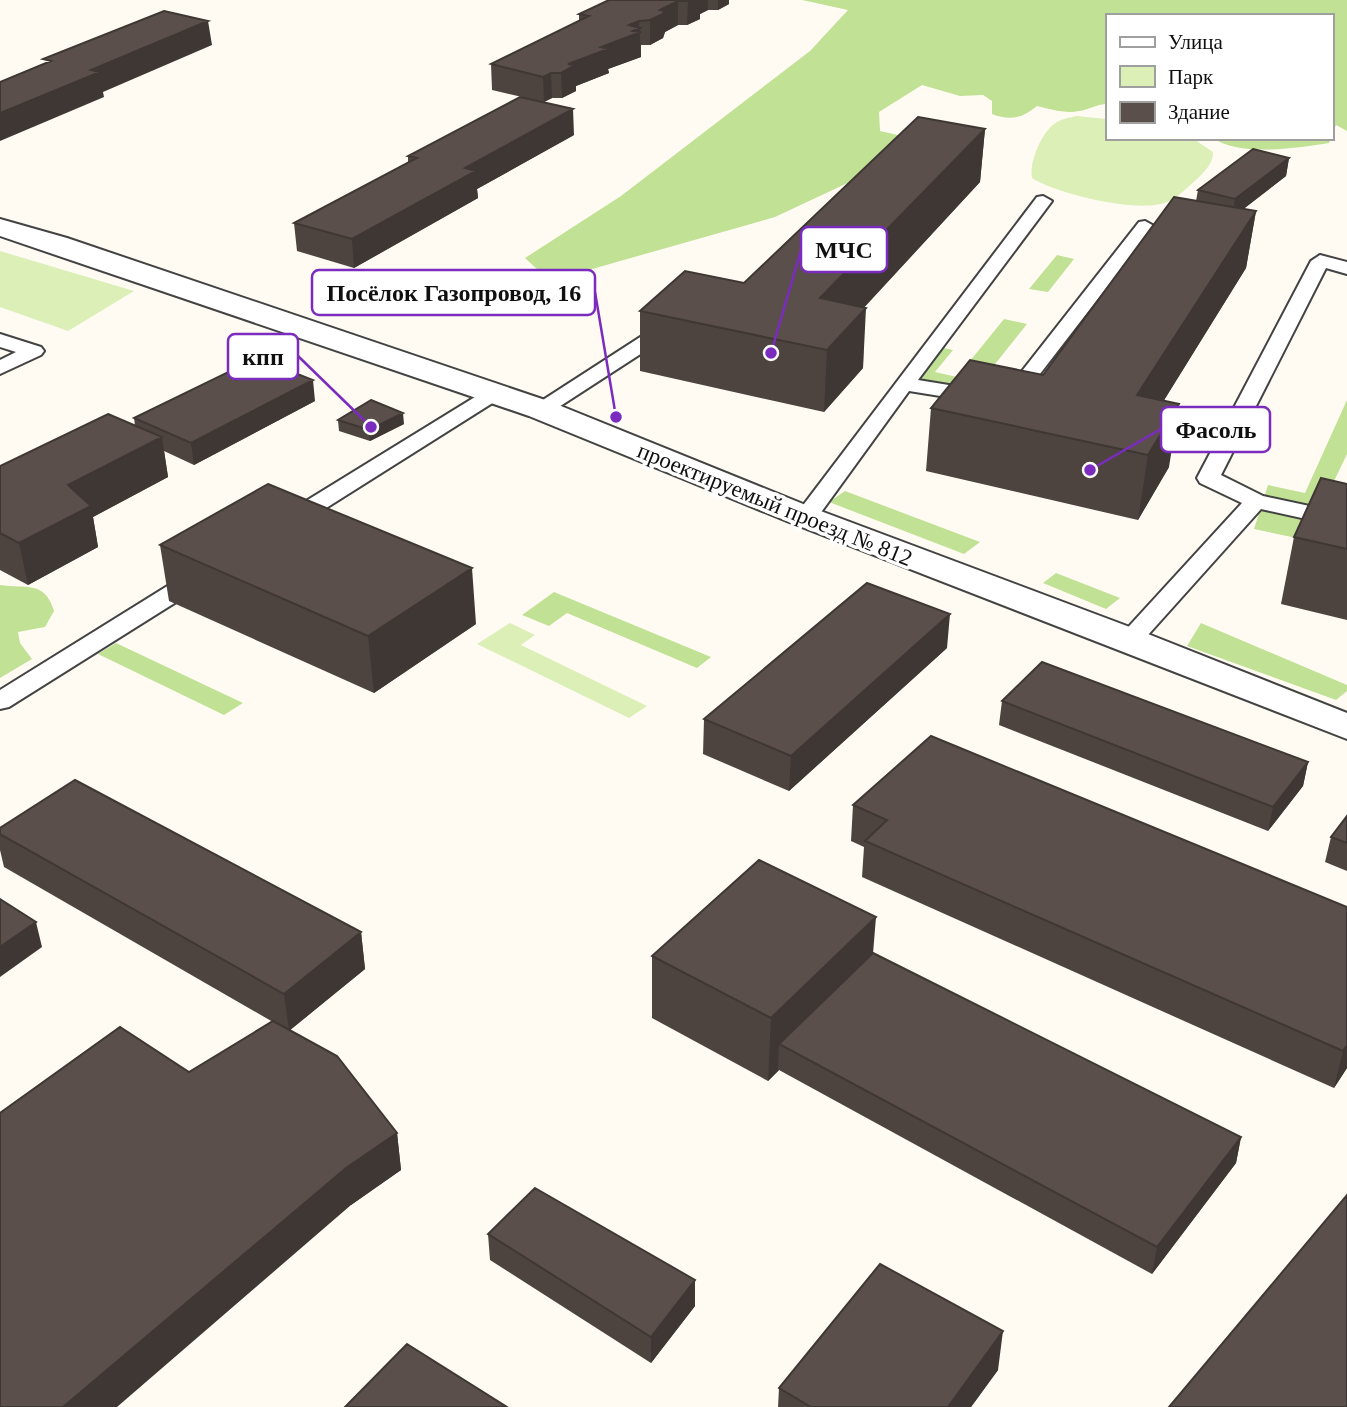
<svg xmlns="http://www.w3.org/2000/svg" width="1347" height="1407" font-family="Georgia,serif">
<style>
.green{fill:#dbefb7}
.forest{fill:#c1e195}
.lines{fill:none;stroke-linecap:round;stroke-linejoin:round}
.service-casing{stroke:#434343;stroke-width:4}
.tertiary-casing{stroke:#434343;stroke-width:4}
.service{fill:#fff;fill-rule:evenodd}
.tertiary{fill:#fff;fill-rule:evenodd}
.wall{fill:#4d4440}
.shaded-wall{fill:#3f3734}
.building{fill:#5a4f4b;stroke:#3f3734;stroke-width:2}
.labels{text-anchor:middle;stroke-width:7;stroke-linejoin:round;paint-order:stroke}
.street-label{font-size:23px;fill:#101010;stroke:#fff}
.leader{fill:none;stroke:#7b2cbf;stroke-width:2.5}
.callout-dot{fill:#7b2cbf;stroke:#fff;stroke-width:2.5}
.callout{fill:#fff;stroke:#7b2cbf;stroke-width:2.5}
.callout-label{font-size:24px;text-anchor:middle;font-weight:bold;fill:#101010}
</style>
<rect width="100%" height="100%" fill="#fffbf3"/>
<path class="green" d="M 1076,116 L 1107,119 L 1107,138 L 1192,138 L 1213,152 C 1213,164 1205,171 1197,179 C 1188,187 1178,197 1167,202 C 1139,214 1057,194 1032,178 C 1029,162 1041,134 1054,124 C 1060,119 1069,118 1076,116 Z
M 0,251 L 134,291 L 68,331 L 0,307 Z
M 510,623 L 535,635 L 521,645 L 647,706 L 629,718 L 477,644 Z"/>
<path class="forest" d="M 802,0 L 1347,0 L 1347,131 L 1336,125 L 1331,137 L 1331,16 L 1107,16 L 1107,104 C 1096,104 1089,110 1079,111 C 1065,114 1050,109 1037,106 C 1023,118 1010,121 992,114 L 992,101 L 983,95 L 960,96 L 922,85 L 879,112 L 880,131 L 933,143 L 775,217 L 550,281 L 525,258 L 621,196 L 810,51 L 848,10 Z
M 1213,138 L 1331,138 L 1329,143 C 1297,148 1240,157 1213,138 Z
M 1057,255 L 1074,259 L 1048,292 L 1029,289 Z
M 1004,319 L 1027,324 L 972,393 L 911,380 L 939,347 L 953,350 L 935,372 L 957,377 Z
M 1347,400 L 1347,454 L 1306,540 L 1254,529 L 1268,485 L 1305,493 Z
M 845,491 L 980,542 L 964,554 L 829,502 Z
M 1056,573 L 1120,598 L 1106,609 L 1043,583 Z
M 0,585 C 26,589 45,580 54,611 L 45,627 L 18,632 L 20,643 L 32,659 L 0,678 Z
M 554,592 L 711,657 L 697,668 L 567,613 L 549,626 L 522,615 Z
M 1201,623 L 1347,685 L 1347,691 L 1336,700 L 1187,646 Z
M 116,643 L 243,703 L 224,715 L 98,654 Z"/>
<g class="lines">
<defs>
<path id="service" d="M 1043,196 L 1052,201 L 918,380 L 1004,394 L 1139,222 L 1145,221 L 1154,226 L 1016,405 L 1009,407 L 909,391 L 814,522 L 798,522 L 794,517 L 798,512 L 1037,197 Z
M 1320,255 L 1347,262 L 1347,274 L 1326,268 L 1221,475 L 1263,496 L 1347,514 L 1347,528 L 1261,509 L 1139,645 L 1130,648 L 1121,645 L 1117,640 L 1121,635 L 1242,503 L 1200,483 L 1197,478 L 1311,261 Z
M 669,321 L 676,323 L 679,327 L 676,331 L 548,414 L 532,414 L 529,409 L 662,323 Z
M 0,334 L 41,347 L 44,351 L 41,355 L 0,374 L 0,360 L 16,352 L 0,347 Z
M 495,387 L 502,389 L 506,393 L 502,397 L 296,527 L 280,527 L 276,522 L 280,517 L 488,389 Z
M 199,570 L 208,572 L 211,577 L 208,582 L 9,707 L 0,709 L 0,690 L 190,572 Z"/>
<path id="tertiary" d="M 0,219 L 67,238 L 551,402 L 818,510 L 1143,632 L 1347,713 L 1347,739 L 794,524 L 529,416 L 0,236 Z"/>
</defs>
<use href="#service" class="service-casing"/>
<use href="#tertiary" class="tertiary-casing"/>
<use href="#service" class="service"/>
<use href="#tertiary" class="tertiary"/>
</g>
<path class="wall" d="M 609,0 L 729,0 L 729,4 L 718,10 L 708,10 L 700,14 L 700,19 L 687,25 L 678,25 L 665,32 L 663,38 L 650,45 L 641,45 L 641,57 L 608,69 L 609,73 L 576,86 L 576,91 L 562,98 L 552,98 L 544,102 L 492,90 L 491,64 L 579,21 L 579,14 Z
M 985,129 L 980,182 L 864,307 L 863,368 L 824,412 L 640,371 L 640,311 L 744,283 Z
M 574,135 L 477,189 L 478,198 L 354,268 L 297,251 L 294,223 L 408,163 L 408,156 Z
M 1289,158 L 1286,176 L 1243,209 L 1256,211 L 1246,268 L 1164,400 L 1169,467 L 1138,520 L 926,471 L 931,408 L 1043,375 L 1196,201 L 1198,190 Z
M 315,401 L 194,465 L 164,451 L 168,477 L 93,517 L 98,547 L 28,585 L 0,570 L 0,466 L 135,426 L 134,418 Z
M 338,420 L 404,424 L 370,441 L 339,431 Z
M 1347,484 L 1347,620 L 1281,604 L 1294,537 Z
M 160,545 L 476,624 L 374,693 L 169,601 Z
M 947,648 L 789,791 L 703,754 L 704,719 Z
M 1002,701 L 1308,762 L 1303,786 L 1268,831 L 999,725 Z
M 853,805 L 1347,907 L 1347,1068 L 1334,1088 L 862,877 L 864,847 L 851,841 Z
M 1347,816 L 1347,871 L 1325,862 L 1331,837 Z
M 0,828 L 361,932 L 365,969 L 290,1030 L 397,1133 L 401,1170 L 351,1205 L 189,1072 L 273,1022 L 4,867 L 0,850 Z
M 873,953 L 1241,1137 L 1236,1163 L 1152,1274 L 779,1070 L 768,1081 L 652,1018 L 652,956 Z
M 488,1234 L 695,1280 L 695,1306 L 651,1363 L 490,1260 Z
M 998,1370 L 971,1407 L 778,1407 L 779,1388 Z"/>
<path class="shaded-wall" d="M 690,0 L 708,0 L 708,10 L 700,14 L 700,19 L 687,25 L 688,1 Z
M 718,0 L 729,0 L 729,4 L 718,10 Z
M 678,1 L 678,25 L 665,32 L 663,38 L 650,45 L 650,20 L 660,10 Z
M 208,21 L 212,45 L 103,92 L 104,97 L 0,141 L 0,113 L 91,70 Z
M 639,21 L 641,57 L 608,69 L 609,73 L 576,86 L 576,91 L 562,98 L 561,73 L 568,64 L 601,47 L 629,25 Z
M 551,73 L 552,98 L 544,102 L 543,77 Z
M 573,109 L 574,135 L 477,189 L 478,198 L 354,268 L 352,239 L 465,168 Z
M 985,129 L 980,182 L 825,350 L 820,298 Z
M 1289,158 L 1286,176 L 1232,218 L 1235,199 Z
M 1256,211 L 1246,268 L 1132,452 L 1137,395 Z
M 866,308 L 863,368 L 824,412 L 827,350 Z
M 313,380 L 315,401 L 194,465 L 191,443 Z
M 1179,404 L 1169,467 L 1138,520 L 1148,455 Z
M 403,413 L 404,424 L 370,441 L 369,430 Z
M 162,437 L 168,477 L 93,517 L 98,547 L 28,585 L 19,543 L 68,485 Z
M 472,568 L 476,624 L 374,693 L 368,636 Z
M 950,614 L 947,648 L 789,791 L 791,756 Z
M 1308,762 L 1303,786 L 1268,831 L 1273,807 Z
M 876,917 L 871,978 L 779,1044 L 778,1070 L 779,1070 L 768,1081 L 771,1018 Z
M 36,922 L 42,947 L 0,977 L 0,947 Z
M 361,932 L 365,969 L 289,1031 L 284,994 Z
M 1347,1045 L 1347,1068 L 1334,1088 L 1343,1051 Z
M 397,1133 L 401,1170 L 351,1205 L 117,1407 L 63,1407 L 346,1168 Z
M 1241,1137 L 1236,1163 L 1152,1274 L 1157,1247 Z
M 695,1280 L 695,1306 L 651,1363 L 651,1337 Z
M 1003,1331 L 998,1370 L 971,1407 L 948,1407 Z"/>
<path class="building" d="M 609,0 L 690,0 L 688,1 L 678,1 L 660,10 L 664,11 L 663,14 L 650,20 L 639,21 L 629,25 L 640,28 L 633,31 L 641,32 L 601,47 L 608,49 L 568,64 L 575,65 L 561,73 L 551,73 L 543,77 L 491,64 L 589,16 L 579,14 Z
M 164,11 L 208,21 L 91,70 L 100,72 L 0,113 L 0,82 L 51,61 L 43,59 Z
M 520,97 L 573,109 L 465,168 L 476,171 L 352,239 L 294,223 L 417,158 L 408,156 Z
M 918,117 L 985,129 L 820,298 L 866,308 L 827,350 L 640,311 L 685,271 L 744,283 Z
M 1253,149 L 1289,158 L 1235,199 L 1198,190 Z
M 1174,197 L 1256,211 L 1137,395 L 1179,404 L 1148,455 L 931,408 L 970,360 L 1043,375 Z
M 257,358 L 313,380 L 191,443 L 134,418 Z
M 371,400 L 403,413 L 369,430 L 338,420 Z
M 108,414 L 162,437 L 68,485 L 91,506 L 19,543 L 0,533 L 0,466 Z
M 1321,478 L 1347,484 L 1347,549 L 1294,537 Z
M 268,484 L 472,568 L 368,636 L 160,545 Z
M 867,583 L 950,614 L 791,756 L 704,719 Z
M 1042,662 L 1308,762 L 1273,807 L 1002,701 Z
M 931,736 L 1347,907 L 1347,1045 L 1343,1051 L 865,841 L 887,820 L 853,805 Z
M 75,780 L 361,932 L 284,994 L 0,834 L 0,828 Z
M 1347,816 L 1347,843 L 1331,837 Z
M 759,860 L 876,917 L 771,1018 L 652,956 Z
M 0,899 L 36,922 L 0,947 Z
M 873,953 L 1241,1137 L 1157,1247 L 779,1044 Z
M 273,1021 L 337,1056 L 397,1133 L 346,1168 L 63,1407 L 0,1407 L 0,1113 L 120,1027 L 189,1072 Z
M 535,1188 L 695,1280 L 651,1337 L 488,1234 Z
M 1347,1195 L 1347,1407 L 1169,1407 Z
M 880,1264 L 1003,1331 L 948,1407 L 811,1407 L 779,1388 Z
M 407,1344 L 507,1407 L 345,1407 Z"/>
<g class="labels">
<g class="street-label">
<text transform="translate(775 504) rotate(22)" y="8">проектируемый проезд № 812</text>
</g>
</g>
<path class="leader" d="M771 353L801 250M616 417L595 292M371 427L298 356M1090 470L1161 429"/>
<g class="callout-dot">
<circle cx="771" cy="353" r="7"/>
<circle cx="616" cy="417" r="7"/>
<circle cx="371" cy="427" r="7"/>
<circle cx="1090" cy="470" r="7"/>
</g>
<g class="callout">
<rect x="801" y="227" width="86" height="45" rx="7"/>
<rect x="312" y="270" width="283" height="45" rx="7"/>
<rect x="228" y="334" width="70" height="45" rx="7"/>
<rect x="1161" y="407" width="109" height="45" rx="7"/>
</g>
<g class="callout-label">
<text x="844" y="258">МЧС</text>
<text x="454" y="301">Посёлок Газопровод, 16</text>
<text x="263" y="365">кпп</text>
<text x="1216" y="438">Фасоль</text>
</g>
<rect x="1106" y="14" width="228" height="126" fill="#ffffff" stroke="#9f9f9f" stroke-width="2"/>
<rect x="1120" y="37" width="35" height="10" fill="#ffffff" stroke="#9f9f9f" stroke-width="2"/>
<text x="1168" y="49" font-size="21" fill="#101010">Улица</text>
<rect x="1120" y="66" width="35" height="21" fill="#dbefb7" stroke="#9f9f9f" stroke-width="2"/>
<text x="1168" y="84" font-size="21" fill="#101010">Парк</text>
<rect x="1120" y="102" width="35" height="21" fill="#5a4f4b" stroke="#9f9f9f" stroke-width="2"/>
<text x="1168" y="119" font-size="21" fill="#101010">Здание</text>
</svg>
